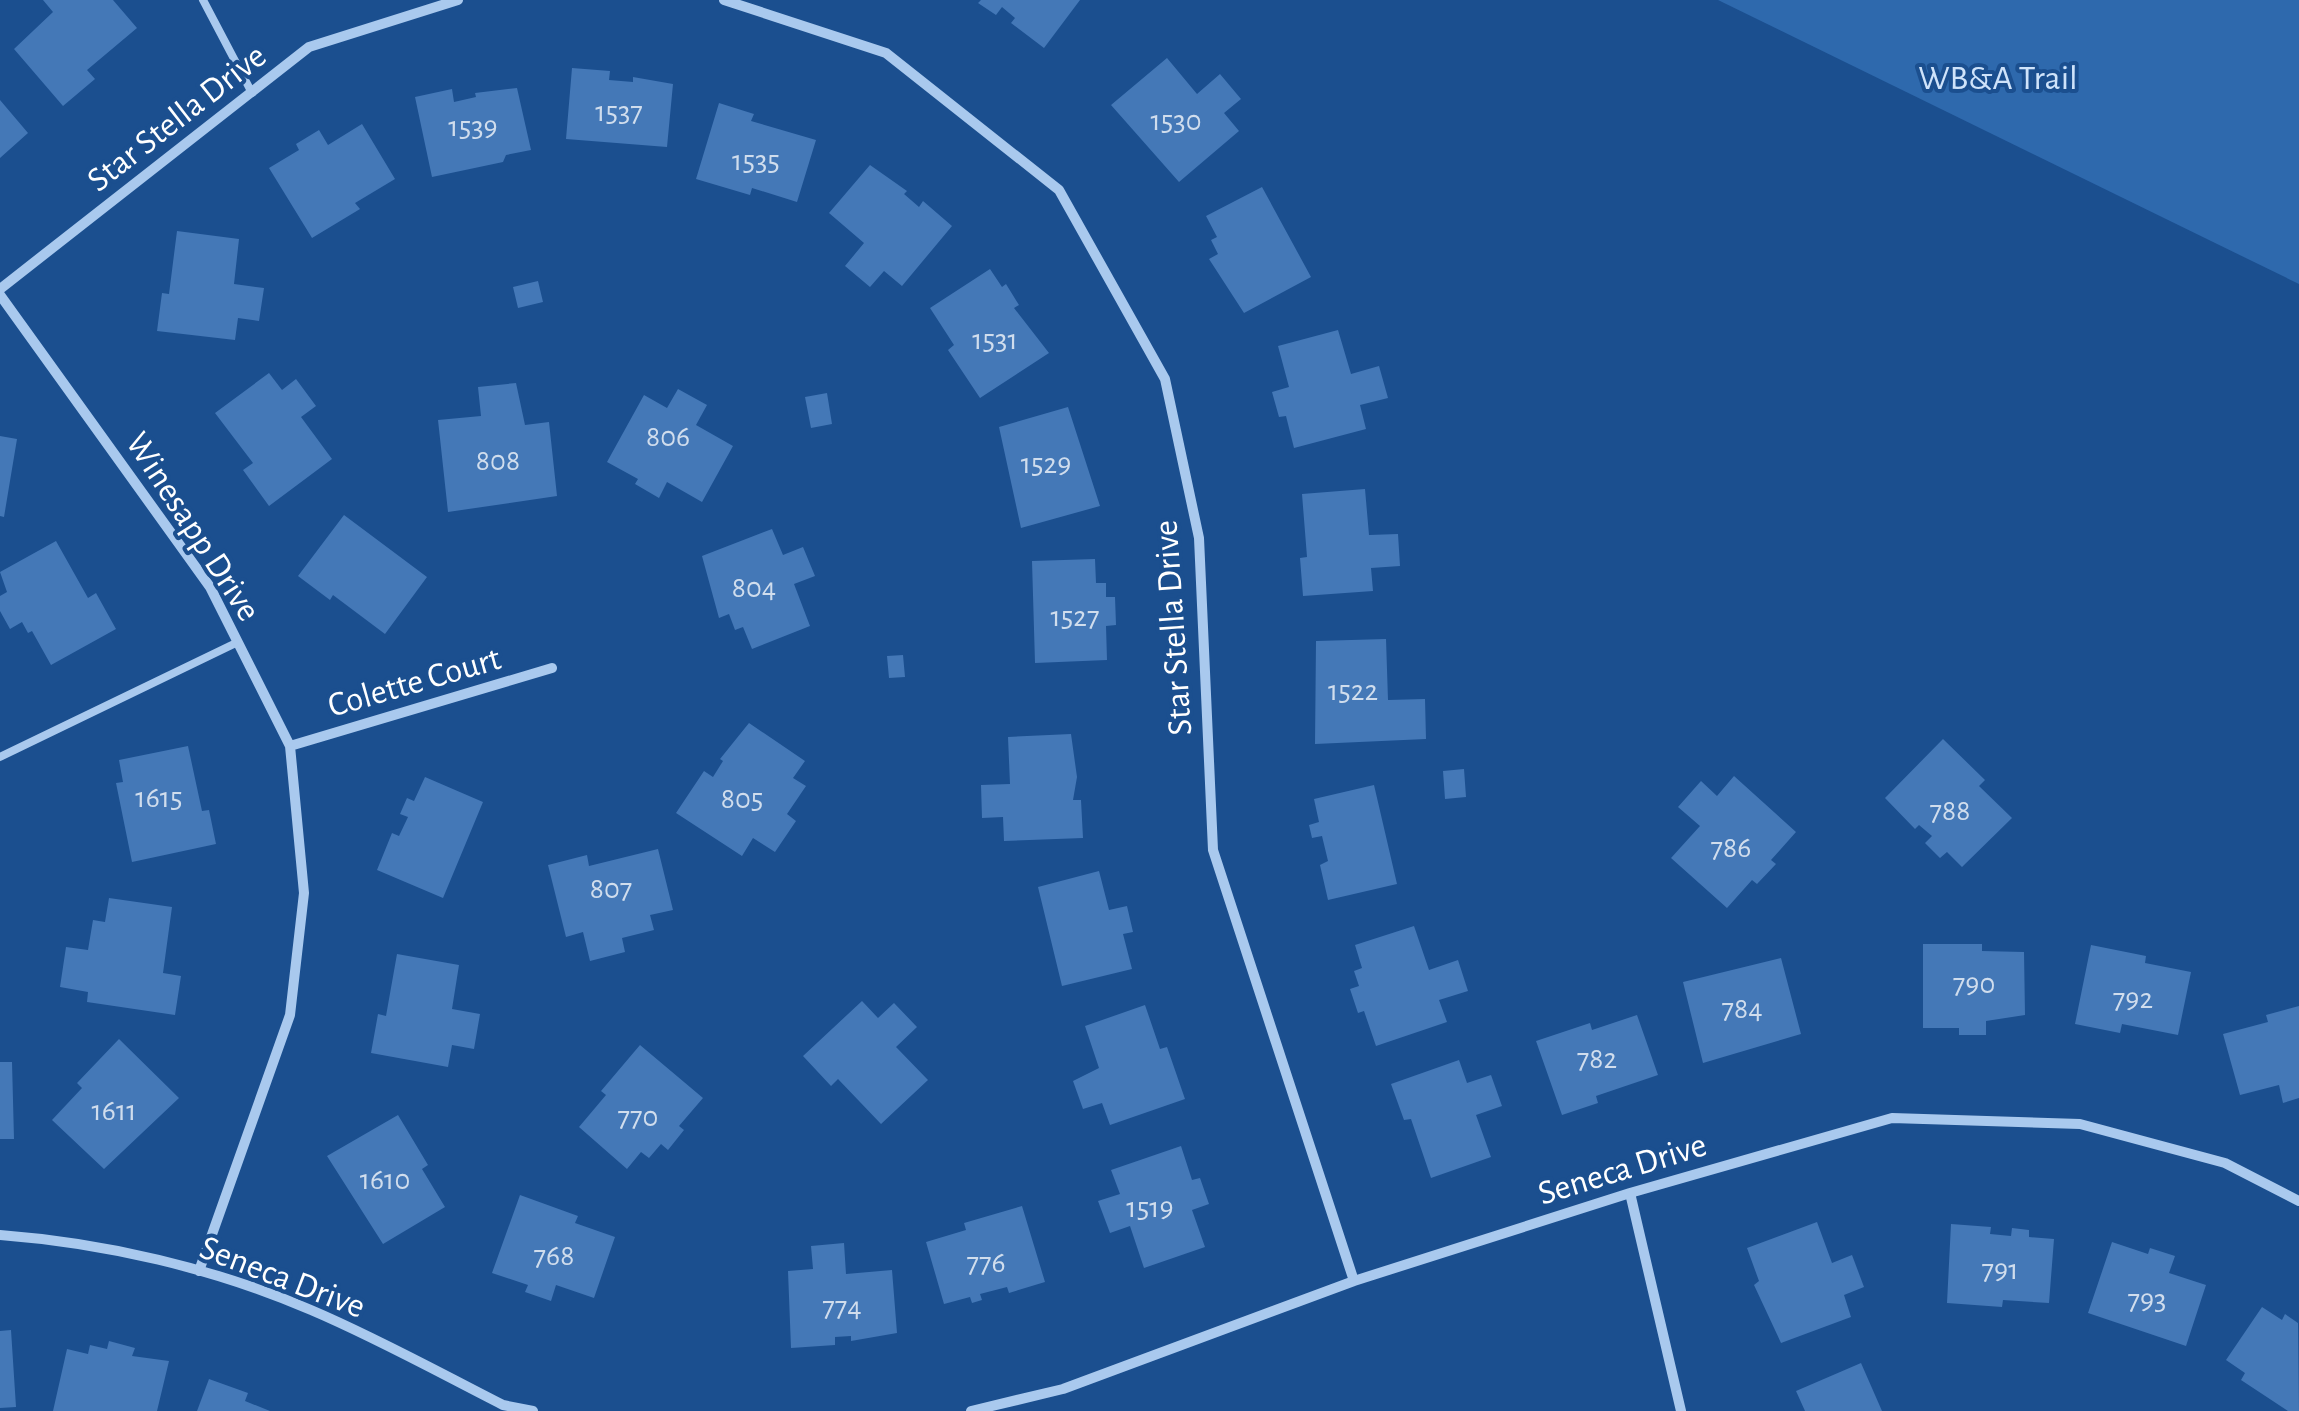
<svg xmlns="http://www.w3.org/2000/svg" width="2299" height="1411" font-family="'Alegreya Sans',sans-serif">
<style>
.green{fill:#2e69ad}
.building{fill:#4478b7}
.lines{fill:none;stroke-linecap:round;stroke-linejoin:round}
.lane{stroke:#a9c9ee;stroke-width:8}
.street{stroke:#a9c9ee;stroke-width:10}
.labels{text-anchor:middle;stroke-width:8;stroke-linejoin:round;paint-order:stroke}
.number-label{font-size:30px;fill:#d0dded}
.park-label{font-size:35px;fill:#cfe3fa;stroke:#1b4f8f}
.street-label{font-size:35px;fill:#fff;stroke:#1b4f8f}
</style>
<rect width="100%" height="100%" fill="#1b4f8f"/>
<path class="green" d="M 1718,0 L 2299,0 L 2299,284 Z"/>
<path class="building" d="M 43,0 L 113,0 L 137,28 L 87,70 L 95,79 L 63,106 L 14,49 L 53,12 Z
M 981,0 L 1080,0 L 1044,48 L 1011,23 L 1015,18 L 1002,7 L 996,15 L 978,3 Z
M 1167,58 L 1197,94 L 1220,74 L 1241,99 L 1224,113 L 1239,131 L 1179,182 L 1111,105 Z
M 572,68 L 610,71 L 609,80 L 633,82 L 633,77 L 673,84 L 667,147 L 566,139 Z
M 517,88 L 531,150 L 506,155 L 503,162 L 432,177 L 415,97 L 452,89 L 454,102 L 476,97 L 475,93 Z
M 0,100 L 28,133 L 0,158 Z
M 719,103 L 754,114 L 751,121 L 816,140 L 797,202 L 752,188 L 750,195 L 696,179 Z
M 362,124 L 395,179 L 355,203 L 360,209 L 312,238 L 269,168 L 299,150 L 296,144 L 319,130 L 328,145 Z
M 870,165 L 907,191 L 904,194 L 919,207 L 923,201 L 952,226 L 902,286 L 884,271 L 870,287 L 845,266 L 864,243 L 829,213 Z
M 1262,187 L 1311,277 L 1244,313 L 1209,259 L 1218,254 L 1211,240 L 1217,237 L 1206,216 Z
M 177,231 L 239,239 L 234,284 L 264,288 L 259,321 L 238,318 L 235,340 L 157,331 L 162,293 L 169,294 Z
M 990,269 L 1002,287 L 1006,284 L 1019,305 L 1014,308 L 1049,353 L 980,398 L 948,350 L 954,345 L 930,308 Z
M 538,281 L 543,302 L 518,308 L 513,287 Z
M 1338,330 L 1351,374 L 1379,366 L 1388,398 L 1360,405 L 1366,429 L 1294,448 L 1286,416 L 1279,417 L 1272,392 L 1289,387 L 1278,346 Z
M 269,373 L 282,390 L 296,379 L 316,406 L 301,417 L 332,459 L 269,506 L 243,470 L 253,463 L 215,413 Z
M 516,383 L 525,425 L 549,422 L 557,496 L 448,512 L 438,420 L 481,416 L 478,387 Z
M 678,389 L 707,405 L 696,425 L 733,446 L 702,502 L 667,482 L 659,498 L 635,484 L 638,479 L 607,462 L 644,395 L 667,408 Z
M 827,393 L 832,424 L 811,428 L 805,397 Z
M 1068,407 L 1100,506 L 1021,528 L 999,427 Z
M 0,436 L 17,439 L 4,517 L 0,516 Z
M 1365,489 L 1369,535 L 1398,534 L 1400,566 L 1371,568 L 1373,591 L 1303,596 L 1300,558 L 1307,557 L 1302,494 Z
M 344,515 L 427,577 L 385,634 L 333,595 L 330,600 L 298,576 Z
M 772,529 L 783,555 L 803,547 L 815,576 L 794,584 L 810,626 L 752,649 L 743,627 L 735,630 L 729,614 L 719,618 L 702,556 Z
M 56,541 L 88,598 L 96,593 L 116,629 L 51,665 L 32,631 L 28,633 L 22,622 L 10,629 L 0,611 L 0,596 L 7,592 L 0,572 Z
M 1095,559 L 1096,583 L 1106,583 L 1106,597 L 1115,597 L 1116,625 L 1106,626 L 1107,660 L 1035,663 L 1032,561 Z
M 1386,639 L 1388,700 L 1425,699 L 1426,739 L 1315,744 L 1316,641 Z
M 903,655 L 905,677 L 889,678 L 887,656 Z
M 749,723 L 805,761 L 793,778 L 806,786 L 787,814 L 796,821 L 775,852 L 753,838 L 742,856 L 676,813 L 704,771 L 713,777 L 723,761 L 720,759 Z
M 1071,734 L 1077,777 L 1073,800 L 1081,800 L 1083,838 L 1004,841 L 1003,817 L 982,818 L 981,785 L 1010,784 L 1008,737 Z
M 1943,739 L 1985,780 L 1979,786 L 2012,818 L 1962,867 L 1947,852 L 1940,858 L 1925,843 L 1932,836 L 1919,825 L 1915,829 L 1885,798 Z
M 188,746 L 202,811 L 209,810 L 216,844 L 132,862 L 116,783 L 123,782 L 119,760 Z
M 1464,769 L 1466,797 L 1445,799 L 1443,771 Z
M 1734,776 L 1796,832 L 1771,860 L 1776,864 L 1757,884 L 1752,880 L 1727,908 L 1671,858 L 1700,826 L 1678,807 L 1701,781 L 1717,796 Z
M 425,777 L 483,802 L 443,898 L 377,870 L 392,833 L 399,836 L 408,817 L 400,814 L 407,798 L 414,801 Z
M 1374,785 L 1397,884 L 1328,900 L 1320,865 L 1328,861 L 1322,836 L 1312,838 L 1309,825 L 1319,822 L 1314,799 Z
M 658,849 L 673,910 L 650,915 L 654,930 L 622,938 L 625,952 L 590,961 L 583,932 L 566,937 L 548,865 L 587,855 L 589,866 Z
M 1099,871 L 1109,910 L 1127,906 L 1133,932 L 1123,934 L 1132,969 L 1062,986 L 1038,887 Z
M 109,898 L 172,907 L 163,973 L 181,976 L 175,1015 L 87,1002 L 88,992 L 60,987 L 66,947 L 88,950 L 93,920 L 105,922 Z
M 1414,926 L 1429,970 L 1458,960 L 1468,991 L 1439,1000 L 1447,1022 L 1376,1046 L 1364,1011 L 1358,1013 L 1350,989 L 1359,986 L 1354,971 L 1362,968 L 1355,945 Z
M 1923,944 L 1982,944 L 1982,951 L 2024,952 L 2025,1015 L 1986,1021 L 1986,1035 L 1959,1035 L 1959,1028 L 1923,1028 Z
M 2091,945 L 2146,956 L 2145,963 L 2191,972 L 2178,1035 L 2122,1024 L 2120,1033 L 2075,1024 Z
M 397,954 L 459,965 L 452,1009 L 480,1014 L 474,1049 L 452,1045 L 448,1067 L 371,1053 L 378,1014 L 386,1016 Z
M 1781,958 L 1801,1034 L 1703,1063 L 1683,982 Z
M 862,1001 L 878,1018 L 894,1003 L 917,1027 L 896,1047 L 928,1080 L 881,1124 L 838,1079 L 831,1086 L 803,1056 Z
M 1145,1005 L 1160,1049 L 1167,1047 L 1185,1099 L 1110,1125 L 1102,1103 L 1083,1109 L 1073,1081 L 1099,1068 L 1085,1026 Z
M 2299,1006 L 2299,1098 L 2283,1103 L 2279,1085 L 2240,1095 L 2223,1034 L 2268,1022 L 2266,1015 Z
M 1637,1015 L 1658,1075 L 1596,1096 L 1598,1103 L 1562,1115 L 1536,1041 L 1590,1023 L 1592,1030 Z
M 119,1039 L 179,1098 L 104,1169 L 52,1120 L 82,1088 L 77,1083 Z
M 640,1045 L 703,1098 L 679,1126 L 684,1130 L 668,1150 L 661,1144 L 649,1158 L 641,1152 L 627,1169 L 579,1127 L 606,1095 L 601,1091 Z
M 1459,1060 L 1467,1083 L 1491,1075 L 1502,1106 L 1476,1115 L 1491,1157 L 1431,1178 L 1411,1119 L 1404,1120 L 1391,1084 Z
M 0,1062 L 12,1062 L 14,1139 L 0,1139 Z
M 398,1115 L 428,1165 L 422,1169 L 445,1207 L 383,1244 L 327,1156 Z
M 1181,1146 L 1192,1180 L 1200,1178 L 1209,1204 L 1192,1210 L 1205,1247 L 1144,1268 L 1130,1226 L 1110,1233 L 1098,1201 L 1120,1194 L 1111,1170 Z
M 520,1195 L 578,1216 L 575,1223 L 615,1237 L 594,1298 L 556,1285 L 551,1301 L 525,1292 L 528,1285 L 492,1273 Z
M 1022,1206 L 1045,1282 L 1009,1293 L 1007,1287 L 980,1294 L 982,1300 L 972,1303 L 970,1297 L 944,1304 L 926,1242 L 966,1230 L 964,1223 Z
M 1817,1222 L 1832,1263 L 1852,1255 L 1864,1287 L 1844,1295 L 1851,1317 L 1781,1343 L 1754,1285 L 1759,1281 L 1747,1248 Z
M 1951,1224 L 1991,1227 L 1990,1234 L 2011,1236 L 2012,1228 L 2029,1230 L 2029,1237 L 2054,1239 L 2049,1303 L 2003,1300 L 2002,1307 L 1947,1303 Z
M 2112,1242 L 2148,1254 L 2150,1248 L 2175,1256 L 2169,1273 L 2206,1285 L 2186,1346 L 2088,1313 Z
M 844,1243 L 846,1274 L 892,1270 L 897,1333 L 851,1341 L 851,1336 L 835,1337 L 835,1345 L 791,1348 L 788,1271 L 813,1269 L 811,1246 Z
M 2262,1307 L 2282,1320 L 2285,1314 L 2298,1323 L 2299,1411 L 2288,1411 L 2241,1380 L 2245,1373 L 2226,1360 Z
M 11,1330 L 16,1407 L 0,1408 L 0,1331 Z
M 109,1341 L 135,1348 L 132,1356 L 169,1361 L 157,1411 L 53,1411 L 67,1349 L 88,1354 L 90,1345 L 107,1349 Z
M 1861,1363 L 1882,1411 L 1805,1411 L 1796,1391 Z
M 209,1379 L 248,1393 L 245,1401 L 270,1411 L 197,1411 Z"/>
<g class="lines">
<path class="lane" d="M 203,0 L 252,93
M 0,757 L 238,642"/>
<path class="street" d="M 724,0 L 886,53 L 1059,190 L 1165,379 L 1199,538 L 1213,850 L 1354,1281
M 0,289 L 309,47 L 458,0
M 0,295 L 210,587 L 290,746 L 304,893 L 290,1015 L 199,1271
M 290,746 L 552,668
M 1630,1193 L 1681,1411
M 0,1235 C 105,1243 214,1268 311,1310 C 377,1338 440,1373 503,1405 L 533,1411
M 971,1411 L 1063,1389 L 1354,1281 L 1630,1193 L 1892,1118 L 2080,1124 L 2225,1163 L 2299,1201"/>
</g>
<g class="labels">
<g class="number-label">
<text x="619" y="121">1537</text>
<text x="1176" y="130">1530</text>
<text x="473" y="136">1539</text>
<text x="756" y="170">1535</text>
<text x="995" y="349">1531</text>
<text x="668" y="446">806</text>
<text x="498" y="470">808</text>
<text x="1046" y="473">1529</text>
<text x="754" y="597">804</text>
<text x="1075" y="626">1527</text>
<text x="1353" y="700">1522</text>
<text x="159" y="807">1615</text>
<text x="742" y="808">805</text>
<text x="1950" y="820">788</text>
<text x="1731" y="857">786</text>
<text x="611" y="898">807</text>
<text x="1974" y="993">790</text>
<text x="2133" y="1008">792</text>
<text x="1742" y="1018">784</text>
<text x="1597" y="1068">782</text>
<text x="114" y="1120">1611</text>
<text x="638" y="1126">770</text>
<text x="385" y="1189">1610</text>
<text x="1150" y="1217">1519</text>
<text x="554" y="1265">768</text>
<text x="986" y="1272">776</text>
<text x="2000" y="1279">791</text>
<text x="2147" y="1309">793</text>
<text x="842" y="1316">774</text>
</g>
<g class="park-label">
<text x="1998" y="89">WB&amp;A Trail</text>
</g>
<g class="street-label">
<text transform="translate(176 117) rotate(-38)" y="12">Star Stella Drive</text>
<text transform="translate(194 526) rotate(57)" y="12">Winesapp Drive</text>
<text transform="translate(1172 628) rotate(-94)" y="12">Star Stella Drive</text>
<text transform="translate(414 681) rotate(-16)" y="12">Colette Court</text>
<text transform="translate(1622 1168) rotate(-17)" y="12">Seneca Drive</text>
<text transform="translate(283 1276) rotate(21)" y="12">Seneca Drive</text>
</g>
</g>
</svg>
